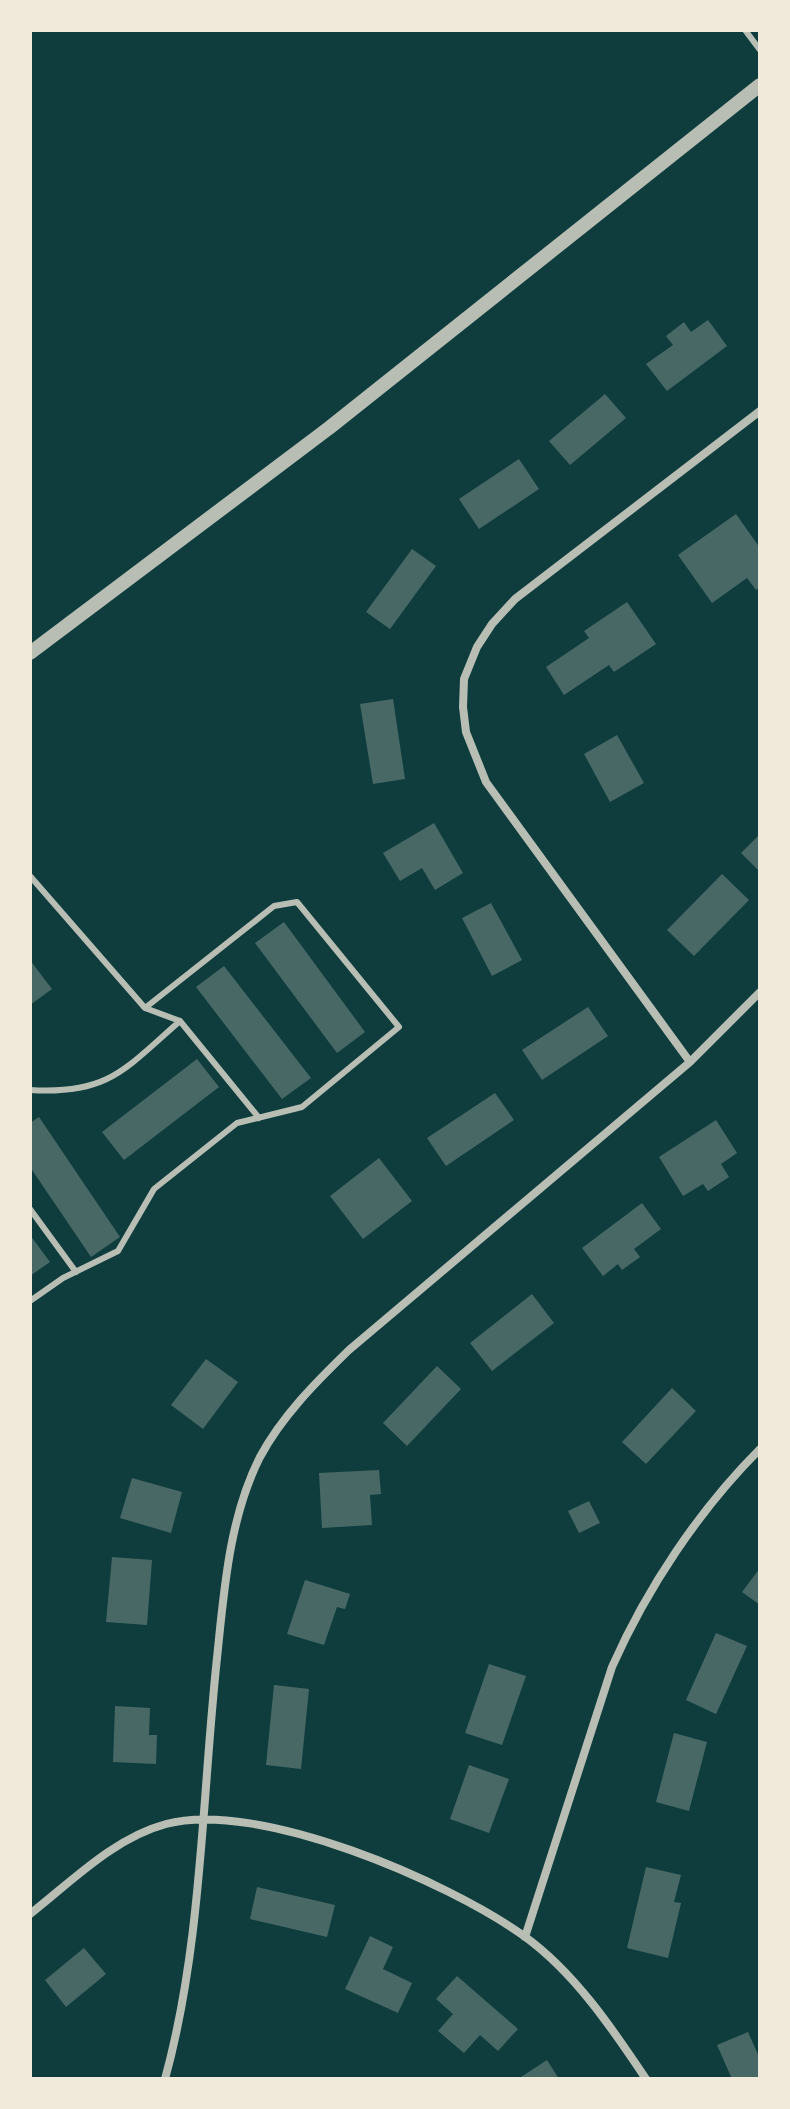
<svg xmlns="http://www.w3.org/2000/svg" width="790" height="2109" font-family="'IBM Plex Sans',sans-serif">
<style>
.building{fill:#486865}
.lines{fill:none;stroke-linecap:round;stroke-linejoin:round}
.service{stroke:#b8beb3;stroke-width:6}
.minor{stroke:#b8beb3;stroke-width:8}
.tertiary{stroke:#b8beb3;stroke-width:14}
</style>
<rect width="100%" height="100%" fill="#0f3d3e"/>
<path class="building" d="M 708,320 L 727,346 L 667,391 L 646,364 L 673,345 L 666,336 L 684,322 L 691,332 Z
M 605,394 L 626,418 L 570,465 L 549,441 Z
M 519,459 L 539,489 L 479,529 L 459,499 Z
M 736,514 L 760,548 L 760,587 L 756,590 L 747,578 L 712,603 L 678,555 Z
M 412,549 L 436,566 L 390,629 L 366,612 Z
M 627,602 L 656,644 L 614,672 L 609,665 L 564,695 L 546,667 L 589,638 L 584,631 Z
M 393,699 L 405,779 L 373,784 L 360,704 Z
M 617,735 L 644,783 L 610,802 L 584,754 Z
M 434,823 L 463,873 L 435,890 L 422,868 L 400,881 L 383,853 Z
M 760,834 L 760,872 L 741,853 Z
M 722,874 L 749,900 L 694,956 L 667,930 Z
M 491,903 L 522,960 L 492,976 L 462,918 Z
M 284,922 L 365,1032 L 337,1053 L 255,943 Z
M 30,960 L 52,989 L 30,1005 Z
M 224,966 L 311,1078 L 282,1099 L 196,987 Z
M 588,1007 L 608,1036 L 542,1080 L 522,1050 Z
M 197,1059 L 219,1087 L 124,1160 L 102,1132 Z
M 495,1093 L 514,1120 L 446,1166 L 427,1138 Z
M 39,1117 L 120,1237 L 91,1257 L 30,1167 L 30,1123 Z
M 716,1120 L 737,1153 L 721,1164 L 729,1177 L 708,1191 L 703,1184 L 683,1196 L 659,1157 Z
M 379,1158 L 412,1201 L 363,1239 L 330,1196 Z
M 642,1203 L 661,1229 L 634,1249 L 640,1257 L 622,1270 L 618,1264 L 603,1276 L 582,1248 Z
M 30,1235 L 50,1262 L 30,1276 Z
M 532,1294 L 554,1323 L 492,1371 L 470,1343 Z
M 206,1359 L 238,1382 L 203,1429 L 171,1405 Z
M 437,1366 L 461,1389 L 407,1446 L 383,1423 Z
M 672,1388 L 696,1411 L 646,1464 L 622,1442 Z
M 379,1470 L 381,1494 L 370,1495 L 372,1525 L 322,1528 L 319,1473 Z
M 132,1478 L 182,1492 L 171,1533 L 120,1518 Z
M 589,1501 L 600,1523 L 579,1533 L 568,1511 Z
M 112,1557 L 152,1560 L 147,1625 L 106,1622 Z
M 760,1568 L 760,1605 L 742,1592 Z
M 305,1580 L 350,1594 L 345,1609 L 337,1607 L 324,1645 L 287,1634 Z
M 716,1633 L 747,1646 L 716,1714 L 686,1700 Z
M 489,1664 L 526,1676 L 502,1745 L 465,1733 Z
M 274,1685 L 309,1689 L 301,1769 L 266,1765 Z
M 115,1706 L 150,1708 L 149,1735 L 157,1735 L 156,1764 L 113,1762 Z
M 674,1733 L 707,1742 L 689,1811 L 656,1802 Z
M 469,1765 L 509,1779 L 489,1833 L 450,1819 Z
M 646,1867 L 681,1875 L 674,1902 L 681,1903 L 668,1958 L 627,1948 Z
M 257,1887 L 335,1905 L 327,1937 L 250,1919 Z
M 370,1936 L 393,1947 L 383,1969 L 412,1983 L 398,2013 L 345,1989 Z
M 84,1948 L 106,1974 L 66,2007 L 45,1980 Z
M 457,1976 L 518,2029 L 498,2051 L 480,2035 L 464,2053 L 438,2031 L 453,2014 L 436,1999 Z
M 748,2032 L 760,2059 L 760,2079 L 732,2079 L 717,2045 Z
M 547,2060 L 559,2079 L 518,2079 Z"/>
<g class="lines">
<path class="service" d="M 745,30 L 760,50
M 30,876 L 145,1008 L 180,1021 C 125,1069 108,1095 30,1090
M 180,1021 L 259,1118
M 30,1209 L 76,1272
M 30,1301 L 63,1278 L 118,1251 L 154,1189 L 237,1123 L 302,1107 L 399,1027 L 297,902 L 274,906 L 145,1008"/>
<path class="minor" d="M 690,1062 L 486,782 L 466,732 L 463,707 L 464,679 L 477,647 L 492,624 L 515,599 L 760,411
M 30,1914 C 72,1881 114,1838 166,1824 C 258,1799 449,1882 524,1936 C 574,1972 612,2028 646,2079
M 525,1937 L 612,1667 C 647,1588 699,1510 760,1449
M 165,2079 C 202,1945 202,1796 217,1658 C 224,1591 229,1518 260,1457 C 282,1416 316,1382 349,1350 L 690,1062 L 760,992"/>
<path class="tertiary" d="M 30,653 L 329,428 L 760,85"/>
</g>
<rect width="790" height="2109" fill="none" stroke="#f1e9da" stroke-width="64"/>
</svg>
